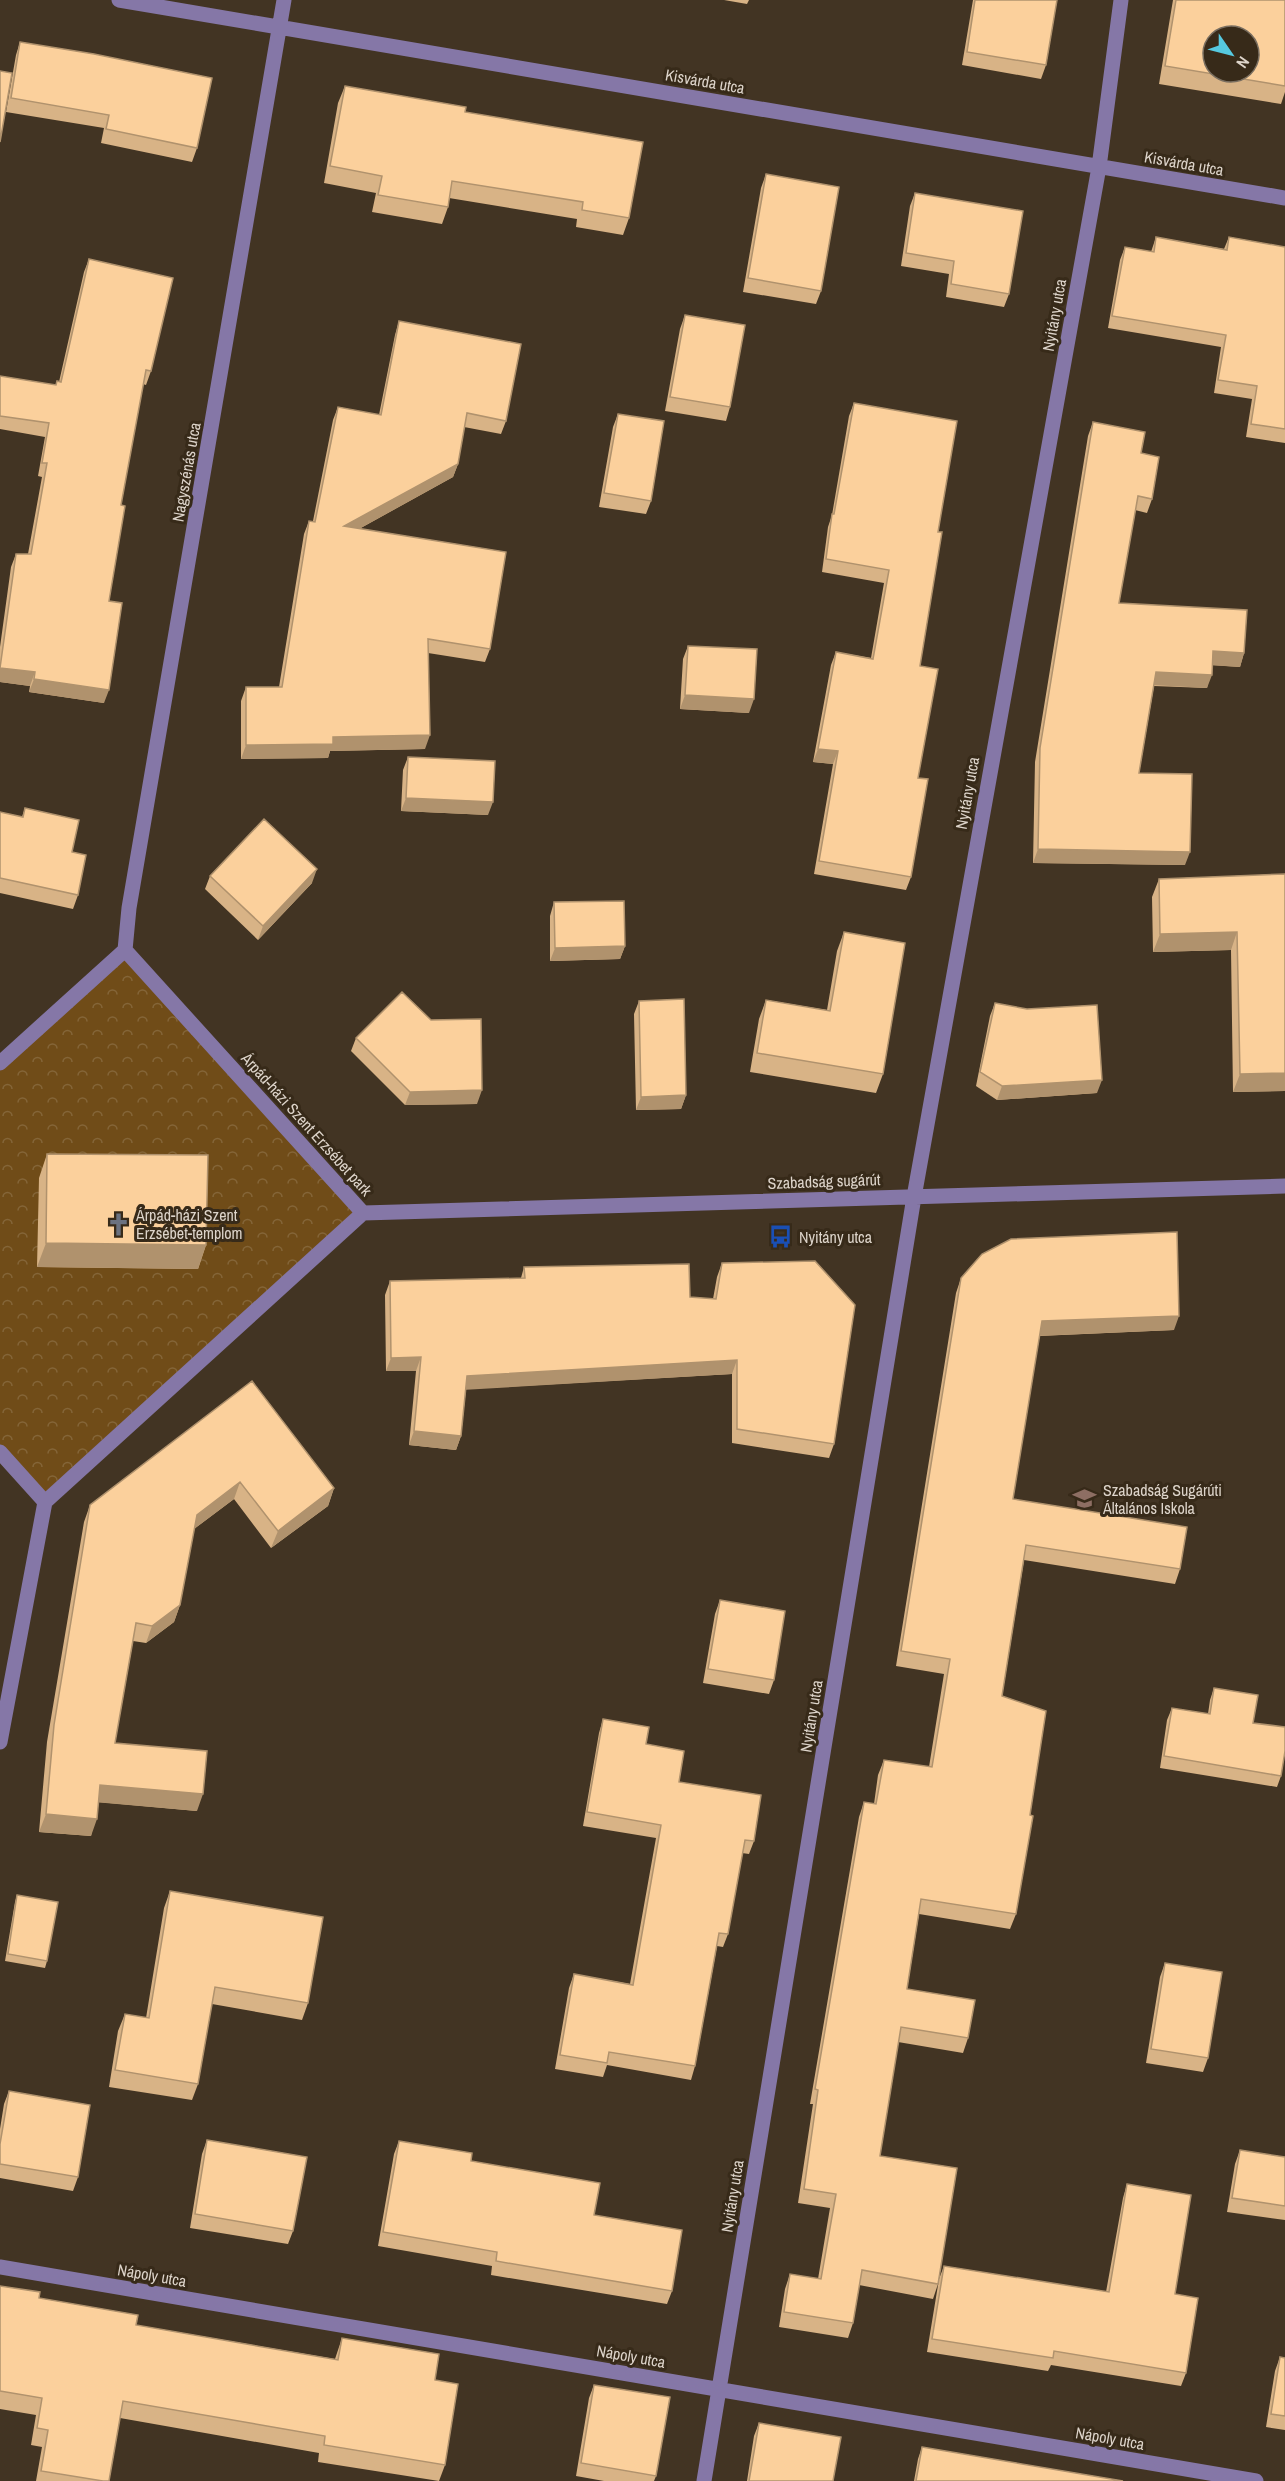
<svg xmlns="http://www.w3.org/2000/svg" width="1285" height="2481" font-family="'Archivo Narrow',sans-serif">
<style>
.park{fill:url(#park-crowns)}
.lines{fill:none;stroke-linecap:round;stroke-linejoin:round}
.minor{stroke:#8577a7;stroke-width:15}
.wall{fill:#d8b386}
.shaded-wall{fill:#b0926d}
.building{fill:#fbd09c;stroke:#b0926d;stroke-width:1.5;fill-rule:evenodd}
.labels{text-anchor:middle;stroke-width:6;stroke-linejoin:round;paint-order:stroke}
.street-label{font-size:16px;fill:#ddd4ca;stroke:#372a19}
.poi-label{font-size:16px;fill:#ddd4ca;stroke:#372a19;text-anchor:start}
</style>
<defs>
<pattern id="park-crowns" width="20" height="18" patternUnits="userSpaceOnUse" patternTransform="scale(1.5)"><rect width="20" height="18" fill="#704c18"/><path d="M2 6a3 3 0 1 1 6 0M12 15a3 3 0 1 1 6 0" fill="none" stroke="#846538"/></pattern>
</defs>
<rect width="100%" height="100%" fill="#423423"/>
<path class="park" d="M 125,950 L 363,1213 L 45,1502 L 0,1452 L 0,1063 Z"/>
<g class="lines">
<path class="minor" d="M 119,0 L 1285,198
M 125,950 L 129,908 L 284,0
M 0,1063 L 125,950 L 363,1213
M 363,1213 L 1285,1186
M 0,1452 L 45,1502 L 363,1213
M 0,1742 L 45,1502
M 0,2267 L 1256,2481
M 704,2481 L 914,1197 L 1099,167 L 1121,0"/>
</g>
<path class="wall" d="M 724,0 L 749,0 L 747,4 Z
M 973,0 L 1057,0 L 1046,65 L 1041,79 L 962,65 Z
M 1173,0 L 1285,0 L 1285,92 L 1281,104 L 1159,84 Z
M 20,42 L 197,148 L 192,162 L 101,143 L 104,128 L 6,112 L 16,55 Z
M 345,86 L 465,112 L 629,218 L 623,235 L 576,227 L 577,219 L 449,198 L 448,207 L 442,224 L 372,212 L 376,193 L 324,183 L 338,103 Z
M 766,174 L 821,291 L 816,304 L 743,292 L 761,188 Z
M 915,193 L 1009,294 L 1004,307 L 946,297 L 949,274 L 901,266 L 910,206 Z
M 1156,237 L 1224,249 L 1229,237 L 1285,247 L 1285,443 L 1246,437 L 1252,399 L 1214,393 L 1221,347 L 1108,328 L 1120,260 L 1125,247 L 1151,252 Z
M 89,259 L 151,371 L 146,385 L 143,384 L 121,505 L 109,601 L 104,703 L 29,692 L 30,686 L 0,682 L 0,647 L 11,567 L 16,554 L 28,554 L 42,477 L 38,476 L 45,437 L 0,429 L 0,376 L 56,385 L 57,381 L 59,382 L 84,272 Z
M 685,315 L 730,407 L 726,421 L 665,411 L 680,329 Z
M 399,321 L 506,421 L 501,434 L 464,427 L 458,464 L 453,477 L 359,529 L 490,649 L 485,662 L 428,653 L 425,749 L 330,751 L 328,758 L 241,759 L 241,701 L 246,687 L 279,687 L 304,534 L 309,521 L 313,521 L 333,420 L 338,407 L 379,415 L 395,335 Z
M 854,403 L 938,532 L 920,666 L 918,778 L 911,877 L 906,890 L 814,874 L 833,764 L 813,762 L 831,665 L 836,652 L 871,658 L 884,583 L 822,572 L 828,527 L 832,515 L 849,416 Z
M 618,414 L 651,501 L 646,514 L 599,507 L 613,427 Z
M 1093,422 L 1141,453 L 1152,499 L 1147,513 L 1135,510 L 1119,603 L 1244,653 L 1240,667 L 1212,665 L 1207,688 L 1154,686 L 1139,773 L 1185,865 L 1033,863 L 1035,762 L 1088,436 Z
M 688,646 L 749,713 L 680,709 L 683,659 Z
M 408,757 L 488,815 L 401,811 L 403,770 Z
M 25,808 L 72,852 L 78,895 L 73,909 L 0,893 L 0,812 L 22,817 Z
M 1285,874 L 1285,1091 L 1233,1092 L 1231,950 L 1153,952 L 1152,897 L 1159,879 Z
M 210,876 L 312,883 L 258,940 L 205,889 Z
M 554,902 L 625,946 L 620,959 L 550,961 L 550,916 Z
M 844,932 L 883,1074 L 876,1093 L 750,1072 L 759,1019 L 766,1000 L 827,1010 L 837,951 Z
M 639,1001 L 686,1095 L 681,1109 L 636,1110 L 634,1014 Z
M 995,1003 L 1097,1093 L 997,1100 L 976,1086 L 990,1016 Z
M 431,1020 L 477,1104 L 405,1105 L 351,1051 L 356,1038 Z
M 47,1154 L 206,1245 L 198,1269 L 37,1267 L 39,1178 Z
M 722,1263 L 834,1444 L 829,1458 L 732,1443 L 732,1374 L 466,1389 L 461,1436 L 456,1450 L 409,1445 L 416,1371 L 386,1371 L 385,1295 L 390,1281 L 521,1278 L 524,1267 L 690,1297 L 713,1299 L 717,1277 Z
M 961,1278 L 1174,1330 L 1039,1336 L 1013,1499 L 1180,1569 L 1175,1584 L 1024,1560 L 1002,1696 L 1016,1914 L 1010,1929 L 919,1914 L 907,1989 L 968,2038 L 963,2053 L 898,2042 L 880,2156 L 938,2284 L 933,2299 L 859,2285 L 853,2323 L 848,2338 L 779,2327 L 785,2289 L 790,2274 L 818,2279 L 830,2208 L 798,2203 L 813,2104 L 810,2104 L 859,1817 L 864,1802 L 874,1804 L 878,1775 L 884,1760 L 929,1767 L 944,1674 L 896,1666 L 956,1293 Z
M 252,1381 L 334,1488 L 328,1506 L 271,1548 L 234,1499 L 194,1529 L 180,1605 L 174,1622 L 146,1643 L 133,1641 L 115,1743 L 197,1811 L 98,1802 L 91,1836 L 39,1832 L 47,1742 L 84,1522 L 90,1505 Z
M 720,1600 L 774,1680 L 769,1694 L 703,1683 L 715,1614 Z
M 1214,1688 L 1253,1723 L 1281,1776 L 1277,1787 L 1160,1768 L 1167,1720 L 1172,1708 L 1208,1714 L 1210,1700 Z
M 603,1719 L 646,1744 L 679,1782 L 754,1841 L 749,1854 L 742,1853 L 728,1934 L 723,1947 L 717,1946 L 695,2066 L 691,2080 L 607,2065 L 603,2077 L 555,2069 L 569,1988 L 574,1974 L 630,1984 L 656,1838 L 583,1826 L 599,1733 Z
M 170,1891 L 308,2003 L 302,2020 L 212,2004 L 198,2084 L 192,2100 L 109,2087 L 118,2031 L 125,2014 L 146,2018 L 164,1908 Z
M 17,1895 L 47,1961 L 45,1968 L 5,1961 L 15,1902 Z
M 1165,1963 L 1208,2058 L 1203,2072 L 1146,2063 L 1160,1977 Z
M 9,2091 L 78,2177 L 73,2191 L 0,2178 L 0,2129 L 4,2104 Z
M 207,2140 L 293,2231 L 288,2244 L 190,2228 L 202,2154 Z
M 399,2141 L 471,2161 L 594,2215 L 672,2291 L 667,2304 L 491,2275 L 492,2266 L 378,2246 L 394,2154 Z
M 1240,2150 L 1285,2157 L 1285,2220 L 1227,2212 L 1235,2164 Z
M 1127,2184 L 1175,2294 L 1186,2373 L 1181,2386 L 1051,2365 L 1048,2371 L 927,2352 L 939,2279 L 944,2266 L 1106,2292 L 1123,2198 Z
M 0,2286 L 39,2298 L 136,2325 L 335,2359 L 342,2338 L 435,2380 L 445,2465 L 439,2481 L 318,2462 L 319,2453 L 120,2418 L 109,2481 L 36,2481 L 42,2447 L 31,2445 L 36,2415 L 0,2409 Z
M 1280,2357 L 1285,2358 L 1285,2430 L 1266,2427 L 1275,2371 Z
M 594,2385 L 656,2476 L 654,2481 L 604,2481 L 576,2476 L 589,2398 Z
M 759,2423 L 833,2481 L 747,2481 L 754,2436 Z
M 922,2447 L 1123,2481 L 914,2481 L 918,2459 Z"/>
<path class="shaded-wall" d="M 458,464 L 453,477 L 339,540 L 344,526 Z
M 1213,651 L 1244,653 L 1240,667 L 1208,665 Z
M 0,668 L 35,672 L 30,686 L 0,682 Z
M 1156,672 L 1212,675 L 1207,688 L 1152,685 Z
M 34,679 L 109,690 L 104,703 L 29,692 Z
M 685,695 L 754,699 L 749,713 L 680,709 Z
M 430,735 L 425,749 L 330,751 L 328,758 L 241,759 L 246,745 L 333,737 Z
M 818,749 L 838,751 L 833,764 L 813,762 Z
M 406,798 L 493,802 L 488,815 L 401,811 Z
M 1038,849 L 1190,852 L 1185,865 L 1033,863 Z
M 317,869 L 312,883 L 258,940 L 263,926 Z
M 1237,932 L 1231,950 L 1153,952 L 1160,934 Z
M 625,946 L 620,959 L 550,961 L 555,948 Z
M 1285,1073 L 1285,1091 L 1233,1092 L 1240,1074 Z
M 1102,1080 L 1097,1093 L 997,1100 L 1002,1086 Z
M 482,1090 L 477,1104 L 405,1105 L 410,1092 Z
M 686,1095 L 681,1109 L 636,1110 L 641,1097 Z
M 46,1243 L 206,1245 L 198,1269 L 37,1267 Z
M 1179,1316 L 1174,1330 L 1036,1336 L 1042,1321 Z
M 421,1357 L 416,1371 L 386,1371 L 391,1358 Z
M 737,1360 L 732,1374 L 462,1390 L 467,1376 Z
M 414,1431 L 461,1436 L 456,1450 L 409,1445 Z
M 240,1482 L 234,1499 L 190,1532 L 197,1515 Z
M 334,1488 L 328,1506 L 271,1548 L 278,1531 Z
M 180,1605 L 174,1622 L 146,1643 L 152,1626 Z
M 100,1785 L 203,1794 L 197,1811 L 94,1802 Z
M 46,1814 L 97,1819 L 91,1836 L 39,1832 Z"/>
<path class="building" d="M 975,0 L 1057,0 L 1046,65 L 967,52 Z
M 1176,0 L 1285,0 L 1285,86 L 1165,66 ZM 1213,36 L 1249,36 L 1249,72 L 1213,72 Z
M 20,42 L 94,54 L 212,78 L 197,148 L 106,129 L 109,115 L 11,98 Z
M 0,71 L 12,73 L 0,142 Z
M 345,86 L 466,107 L 465,112 L 643,142 L 629,218 L 582,210 L 583,202 L 452,181 L 448,207 L 378,195 L 382,176 L 330,166 Z
M 766,174 L 839,187 L 821,291 L 748,278 Z
M 915,193 L 1023,211 L 1009,294 L 951,284 L 954,261 L 906,253 Z
M 1156,237 L 1227,250 L 1229,237 L 1285,247 L 1285,429 L 1251,424 L 1257,386 L 1218,380 L 1226,335 L 1112,316 L 1125,247 L 1154,252 Z
M 89,259 L 173,278 L 151,371 L 146,370 L 121,505 L 125,506 L 109,601 L 122,603 L 109,690 L 34,679 L 35,672 L 0,668 L 16,554 L 31,554 L 47,463 L 42,463 L 49,423 L 0,416 L 0,376 L 56,385 L 57,381 L 61,382 Z
M 685,315 L 745,325 L 730,407 L 670,397 Z
M 399,321 L 521,344 L 506,421 L 467,413 L 458,464 L 344,526 L 506,552 L 490,649 L 428,639 L 430,735 L 333,737 L 333,744 L 246,745 L 246,687 L 282,687 L 309,521 L 315,522 L 338,407 L 381,415 Z
M 854,403 L 957,421 L 938,532 L 942,532 L 920,666 L 938,669 L 918,778 L 928,779 L 911,877 L 819,861 L 838,751 L 818,749 L 836,652 L 873,659 L 889,570 L 826,559 L 832,514 L 834,514 Z
M 618,414 L 664,421 L 651,501 L 604,493 Z
M 1093,422 L 1145,432 L 1141,453 L 1159,457 L 1152,499 L 1138,496 L 1119,603 L 1247,610 L 1244,653 L 1213,651 L 1212,675 L 1156,672 L 1139,773 L 1192,774 L 1190,852 L 1038,849 L 1040,748 Z
M 688,646 L 757,649 L 754,699 L 685,695 Z
M 408,757 L 495,761 L 493,802 L 406,798 Z
M 25,808 L 79,820 L 72,852 L 86,855 L 78,895 L 0,878 L 0,812 L 23,817 Z
M 264,819 L 317,869 L 263,926 L 210,876 Z
M 1285,874 L 1285,1073 L 1240,1074 L 1237,932 L 1160,934 L 1159,879 Z
M 624,901 L 625,946 L 555,948 L 554,902 Z
M 844,932 L 905,943 L 883,1074 L 757,1053 L 766,1000 L 830,1011 Z
M 402,992 L 431,1020 L 481,1019 L 482,1090 L 410,1092 L 356,1038 Z
M 684,999 L 686,1095 L 641,1097 L 639,1001 Z
M 995,1003 L 1027,1009 L 1097,1005 L 1102,1080 L 1002,1086 L 980,1072 Z
M 47,1154 L 208,1155 L 206,1245 L 46,1243 Z
M 1177,1232 L 1179,1316 L 1042,1321 L 1013,1499 L 1187,1527 L 1180,1569 L 1026,1545 L 1002,1696 L 1046,1711 L 1030,1815 L 1033,1816 L 1016,1914 L 921,1899 L 907,1989 L 975,2000 L 968,2038 L 901,2027 L 880,2156 L 957,2168 L 938,2284 L 862,2270 L 853,2323 L 784,2312 L 790,2274 L 821,2279 L 836,2194 L 804,2189 L 818,2090 L 815,2089 L 864,1802 L 876,1804 L 884,1760 L 932,1767 L 950,1659 L 901,1651 L 961,1278 L 982,1254 L 1011,1239 Z
M 815,1261 L 855,1305 L 834,1444 L 737,1429 L 737,1360 L 467,1376 L 461,1436 L 414,1431 L 421,1357 L 391,1358 L 390,1281 L 525,1278 L 524,1267 L 689,1264 L 690,1297 L 716,1299 L 722,1263 Z
M 252,1381 L 334,1488 L 278,1531 L 240,1482 L 197,1515 L 180,1605 L 152,1626 L 136,1623 L 115,1743 L 207,1751 L 203,1794 L 100,1785 L 97,1819 L 46,1814 L 54,1725 L 90,1505 Z
M 720,1600 L 785,1611 L 774,1680 L 708,1669 Z
M 1214,1688 L 1258,1695 L 1253,1723 L 1285,1727 L 1285,1751 L 1281,1776 L 1164,1756 L 1172,1708 L 1210,1714 Z
M 603,1719 L 649,1727 L 646,1744 L 684,1751 L 679,1782 L 761,1795 L 754,1841 L 745,1840 L 728,1934 L 719,1933 L 695,2066 L 609,2052 L 607,2063 L 560,2055 L 574,1974 L 633,1985 L 661,1825 L 587,1812 Z
M 170,1891 L 323,1917 L 308,2003 L 215,1987 L 198,2084 L 115,2070 L 125,2014 L 149,2018 Z
M 17,1895 L 58,1902 L 47,1961 L 8,1954 Z
M 1165,1963 L 1222,1972 L 1208,2058 L 1151,2049 Z
M 9,2091 L 90,2105 L 78,2177 L 0,2164 L 0,2144 Z
M 207,2140 L 307,2157 L 293,2231 L 195,2214 Z
M 399,2141 L 472,2153 L 471,2161 L 600,2183 L 594,2215 L 682,2230 L 672,2291 L 496,2261 L 497,2252 L 383,2232 Z
M 1240,2150 L 1285,2157 L 1285,2206 L 1232,2198 Z
M 1127,2184 L 1191,2195 L 1175,2294 L 1198,2298 L 1186,2373 L 1054,2351 L 1053,2358 L 932,2339 L 944,2266 L 1109,2292 Z
M 0,2286 L 40,2292 L 39,2298 L 138,2315 L 136,2325 L 338,2360 L 342,2338 L 439,2354 L 435,2380 L 458,2384 L 445,2465 L 324,2445 L 325,2436 L 123,2401 L 109,2481 L 103,2481 L 41,2471 L 48,2430 L 37,2428 L 42,2398 L 0,2391 Z
M 1280,2357 L 1285,2358 L 1285,2416 L 1271,2414 Z
M 594,2385 L 670,2397 L 656,2476 L 581,2463 Z
M 759,2423 L 841,2437 L 833,2481 L 749,2481 Z
M 922,2447 L 1123,2481 L 916,2481 Z"/>
<defs>
<symbol id="church-bare" viewBox="-9 -9 18 18"><path d="M-1.2-6h2.4v3.5h3.3v2.4h-3.3V6h-2.4V-.1h-3.3v-2.4h3.3Z" fill="#6b7280" stroke="#372a19" stroke-width="2.5" paint-order="stroke"/></symbol>
<symbol id="bus-bare" viewBox="-9 -9 18 18"><path d="M-5-6H5V4H4V6H2V4H-2V6H-4V4H-5ZM-3.5-4V0h7V-4ZM-3.5 1.2v1.5H-2V1.2ZM2 1.2v1.5H3.5V1.2Z" fill="#1a4fb4" stroke="#372a19" stroke-width="2.5" paint-order="stroke"/></symbol>
<symbol id="school-bare" viewBox="-9 -9 18 18"><path d="M0-5L7-2L0 1L-7-2ZM-4 1L0 2.5L4 1V4Q0 6-4 4Z" fill="#8d6e63" stroke="#372a19" stroke-width="2.5" paint-order="stroke"/></symbol>
</defs>
<g fill-rule="evenodd">
<use href="#church-bare" x="102" y="1208" width="33" height="33"/>
<use href="#bus-bare" x="764" y="1220" width="33" height="33"/>
<use href="#school-bare" x="1068" y="1482" width="33" height="33"/>
</g>
<g class="labels">
<g class="street-label">
<text transform="translate(705 81) rotate(10)" y="6">Kisvárda utca</text>
<text transform="translate(1184 163) rotate(10)" y="6">Kisvárda utca</text>
<text transform="translate(1054 315) rotate(-80)" y="6">Nyitány utca</text>
<text transform="translate(186 472) rotate(-80)" y="6">Nagyszénás utca</text>
<text transform="translate(967 793) rotate(-80)" y="6">Nyitány utca</text>
<text transform="translate(307 1124) rotate(48)" y="6">Árpád-házi Szent Erzsébet park</text>
<text transform="translate(824 1181) rotate(-2)" y="6">Szabadság sugárút</text>
<text transform="translate(811 1716) rotate(-81)" y="6">Nyitány utca</text>
<text transform="translate(732 2196) rotate(-81)" y="6">Nyitány utca</text>
<text transform="translate(152 2275) rotate(10)" y="6">Nápoly utca</text>
<text transform="translate(631 2356) rotate(10)" y="6">Nápoly utca</text>
<text transform="translate(1110 2438) rotate(10)" y="6">Nápoly utca</text>
</g>
<g class="poi-label">
<text x="136" y="1221">Árpád-házi Szent<tspan x="136" dy="18">Erzsébet-templom</tspan></text>
<text x="799" y="1243">Nyitány utca</text>
<text x="1103" y="1496">Szabadság Sugárúti<tspan x="1103" dy="18">Általános Iskola</tspan></text>
</g>
</g>
<g transform="translate(1231 54) rotate(125)"><circle r="28" fill="#372a19" stroke="#796e60" stroke-width="1.5"/>
<path d="M0-4.5L10 22L0 15L-10 22Z" fill="#56c9e0"/>
<text y="-9" font-size="16" font-weight="bold" text-anchor="middle" fill="#ddd4ca">N</text>
</g>
</svg>
